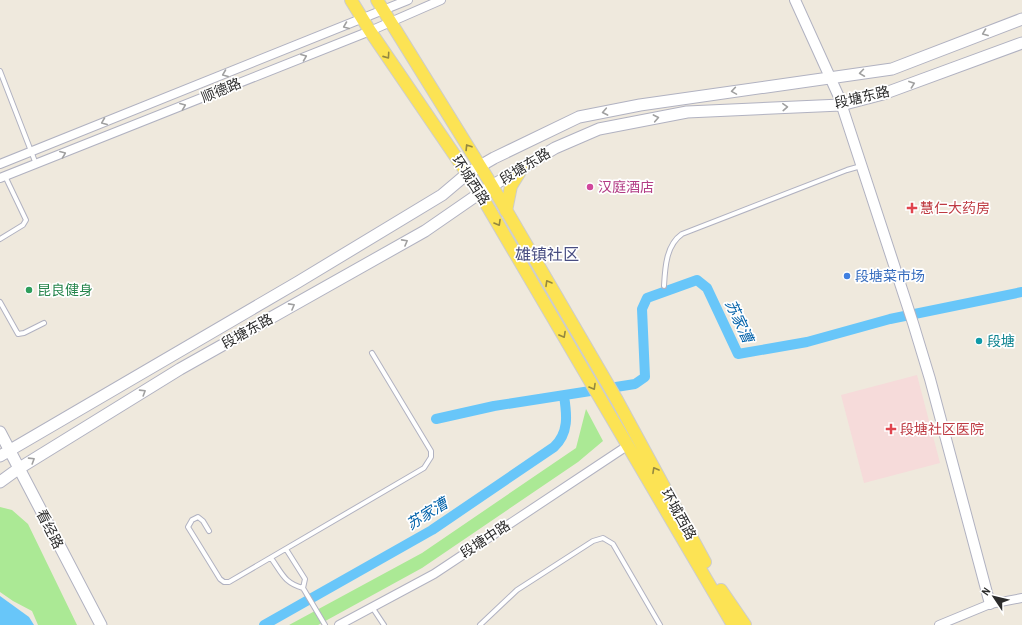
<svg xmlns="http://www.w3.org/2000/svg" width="1022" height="625" font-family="'Archivo Narrow','Noto Sans SC',sans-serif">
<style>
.medical{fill:#f6dbda}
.green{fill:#abe995}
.water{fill:#68c6f9}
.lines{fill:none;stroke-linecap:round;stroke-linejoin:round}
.canal{stroke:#68c6f9;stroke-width:10}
.service-casing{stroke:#b1b2c1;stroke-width:6}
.minor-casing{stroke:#b1b2c1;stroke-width:10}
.tertiary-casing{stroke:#b1b2c1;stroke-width:12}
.secondary-casing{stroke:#b1b2c1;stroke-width:13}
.primary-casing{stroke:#ccc;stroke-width:14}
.service{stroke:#fff;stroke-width:4}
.minor{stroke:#fff;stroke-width:8}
.tertiary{stroke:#fff;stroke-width:10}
.secondary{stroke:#fff;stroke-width:11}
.primary{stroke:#fce354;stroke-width:12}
.oneway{stroke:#a0a0a0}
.oneway2{stroke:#948840}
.hotel-dot{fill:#d1479c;stroke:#fff;stroke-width:1.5}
.health-dot{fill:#e0444e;stroke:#fff;stroke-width:1.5}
.shop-dot{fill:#3f7fe0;stroke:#fff;stroke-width:1.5}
.leisure-dot{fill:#2e9e5b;stroke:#fff;stroke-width:1.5}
.culture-dot{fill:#0f9aa8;stroke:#fff;stroke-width:1.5}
.labels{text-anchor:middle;stroke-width:3.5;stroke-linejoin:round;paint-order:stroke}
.street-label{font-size:14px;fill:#2c2c2c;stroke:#fff}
.hotel-label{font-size:14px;fill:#b23c85;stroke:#fff;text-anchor:start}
.health-label{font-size:14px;fill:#be3a42;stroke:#fff;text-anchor:start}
.shop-label{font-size:14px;fill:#366cbe;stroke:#fff;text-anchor:start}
.leisure-label{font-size:14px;fill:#27864d;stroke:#fff;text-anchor:start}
.culture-label{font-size:14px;fill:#0d838f;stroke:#fff;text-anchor:start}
.water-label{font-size:15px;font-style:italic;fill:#0262aa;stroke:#fff}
.quarter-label{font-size:16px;fill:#484d81;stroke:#fff}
</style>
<rect width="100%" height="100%" fill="#efe9dd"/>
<path class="medical" d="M 917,375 L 940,463 L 864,483 L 841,395 Z"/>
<path class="green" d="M 586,409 L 603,441 L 578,462 L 422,568 L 318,625 L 289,625 L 422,553 L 576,448 Z
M 0,507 L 12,510 L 28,524 L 77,625 L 38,625 L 32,611 L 13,601 L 0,592 Z"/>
<path class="water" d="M 0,596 L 29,617 L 34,625 L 0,625 Z"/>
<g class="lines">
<path class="canal" d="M 436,419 L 494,406 L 635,384 L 645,377 L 642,309 L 647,298 L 697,280 L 707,288 L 738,354 L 807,342 L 890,319 L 1022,292
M 264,625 L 432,530 L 554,447 C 569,433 567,415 564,396"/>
<defs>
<path id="service" d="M 0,71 L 36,164
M 0,239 L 23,225 L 26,220 L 5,176
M 664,286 C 665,268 666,245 682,234 L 847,170 L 861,166
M 0,302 L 18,334 L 24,333 L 44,323
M 209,531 L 203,521 L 198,517 L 192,520 L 188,527 L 220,579 L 224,582 L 229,582 L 424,468 L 431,457 L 431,451 L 372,353
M 286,549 L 305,579 L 303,588
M 271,558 C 282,573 284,583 303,588 L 325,625
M 372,607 L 384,625
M 480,625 L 517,590 L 593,541 L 603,538 L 613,544 L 660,625"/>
<path id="minor" d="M 0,164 L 408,0
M 0,178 L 370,31 L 441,0
M 339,625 L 434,574 L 627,446
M 939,625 L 990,604 L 1022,598"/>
<path id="tertiary" d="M 795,0 L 839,97 L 913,323 L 930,379 L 990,604"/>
<path id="secondary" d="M 0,432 L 101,625
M 0,456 L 298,282 L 442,195 L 468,173 L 494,158 L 579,117 L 640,105 L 892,69 L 1022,19
M 0,482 L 18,469 L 180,369 L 425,231 L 480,193 L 555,148 L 599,129 L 687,112 L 841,105 L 883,94 L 1022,43"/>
<path id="primary" d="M 351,0 L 370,31 L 475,185 L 733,625
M 377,0 L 488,179 L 617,400 L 705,562
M 506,211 L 511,186 L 522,168
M 721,590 L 745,625"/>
</defs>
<use href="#service" class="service-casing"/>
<use href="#minor" class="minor-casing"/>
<use href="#tertiary" class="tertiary-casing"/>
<use href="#secondary" class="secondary-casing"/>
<use href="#primary" class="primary-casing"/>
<use href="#service" class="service"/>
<use href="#minor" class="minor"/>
<use href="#tertiary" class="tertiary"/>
<use href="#secondary" class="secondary"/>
<use href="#primary" class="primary"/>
</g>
<defs><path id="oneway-chevron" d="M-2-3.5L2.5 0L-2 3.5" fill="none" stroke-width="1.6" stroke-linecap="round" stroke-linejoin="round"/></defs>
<g class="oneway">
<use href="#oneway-chevron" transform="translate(346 26) rotate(158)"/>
<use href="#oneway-chevron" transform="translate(985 33) rotate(159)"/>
<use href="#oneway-chevron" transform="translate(304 57) rotate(-22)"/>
<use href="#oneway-chevron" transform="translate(862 73) rotate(172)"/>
<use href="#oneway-chevron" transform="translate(225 74) rotate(158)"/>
<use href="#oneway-chevron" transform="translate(912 84) rotate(-20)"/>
<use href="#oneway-chevron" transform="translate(734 91) rotate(171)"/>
<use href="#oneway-chevron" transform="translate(183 106) rotate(-22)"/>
<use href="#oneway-chevron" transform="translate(785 107) rotate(-3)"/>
<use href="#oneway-chevron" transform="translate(605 112) rotate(169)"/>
<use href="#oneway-chevron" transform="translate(656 118) rotate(-11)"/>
<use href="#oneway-chevron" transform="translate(104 122) rotate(158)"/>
<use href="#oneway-chevron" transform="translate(63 154) rotate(-22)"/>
<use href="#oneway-chevron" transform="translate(405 242) rotate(-29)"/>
<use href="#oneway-chevron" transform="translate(292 306) rotate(-29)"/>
<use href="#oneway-chevron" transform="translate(143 392) rotate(-32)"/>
<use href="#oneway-chevron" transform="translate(32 460) rotate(-32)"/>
</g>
<g class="oneway2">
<use href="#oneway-chevron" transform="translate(387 56) rotate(55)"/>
<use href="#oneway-chevron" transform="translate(468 147) rotate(-122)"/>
<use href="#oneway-chevron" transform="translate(498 223) rotate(60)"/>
<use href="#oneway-chevron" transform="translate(548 283) rotate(-120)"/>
<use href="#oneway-chevron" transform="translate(563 335) rotate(61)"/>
<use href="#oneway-chevron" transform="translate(593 387) rotate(60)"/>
<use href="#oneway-chevron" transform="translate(655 470) rotate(-119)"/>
</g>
<circle class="hotel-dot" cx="590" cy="187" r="4"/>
<g class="health-dot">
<path d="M910 202h4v4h4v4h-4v4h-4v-4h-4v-4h4z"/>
<path d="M889 423h4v4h4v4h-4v4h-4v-4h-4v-4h4z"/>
</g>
<circle class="shop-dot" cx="847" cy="276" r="4"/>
<circle class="leisure-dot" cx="29" cy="290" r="4"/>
<circle class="culture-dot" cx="979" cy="341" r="4"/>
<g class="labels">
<g class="street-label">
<text transform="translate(221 90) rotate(-22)" y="5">顺德路</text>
<text transform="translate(862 97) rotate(-13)" y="5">段塘东路</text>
<text transform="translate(525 166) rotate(-31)" y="5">段塘东路</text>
<text transform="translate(471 180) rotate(57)" y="5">环城西路</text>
<text transform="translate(247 331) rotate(-29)" y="5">段塘东路</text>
<text transform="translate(679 514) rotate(61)" y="5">环城西路</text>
<text transform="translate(50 529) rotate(63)" y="5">看经路</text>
<text transform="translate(485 539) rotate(-33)" y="5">段塘中路</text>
</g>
<g class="hotel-label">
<text x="598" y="192">汉庭酒店</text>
</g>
<g class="health-label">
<text x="920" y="213">慧仁大药房</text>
<text x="900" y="434">段塘社区医院</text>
</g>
<g class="shop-label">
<text x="855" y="281">段塘菜市场</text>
</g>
<g class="leisure-label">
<text x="37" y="295">昆良健身</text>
</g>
<g class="culture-label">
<text x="987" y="346">段塘</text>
</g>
<g class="water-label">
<text transform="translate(739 321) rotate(65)" y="5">苏家漕</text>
<text transform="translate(427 514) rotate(-32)" y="5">苏家漕</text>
</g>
<g class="quarter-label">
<text x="547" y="260">雄镇社区</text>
</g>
</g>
<g transform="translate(994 597) rotate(305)" stroke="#ffffff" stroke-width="3" paint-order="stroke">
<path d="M0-3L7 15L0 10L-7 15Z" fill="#2c2c2c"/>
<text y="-6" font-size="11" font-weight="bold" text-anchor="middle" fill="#2c2c2c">N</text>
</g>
</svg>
